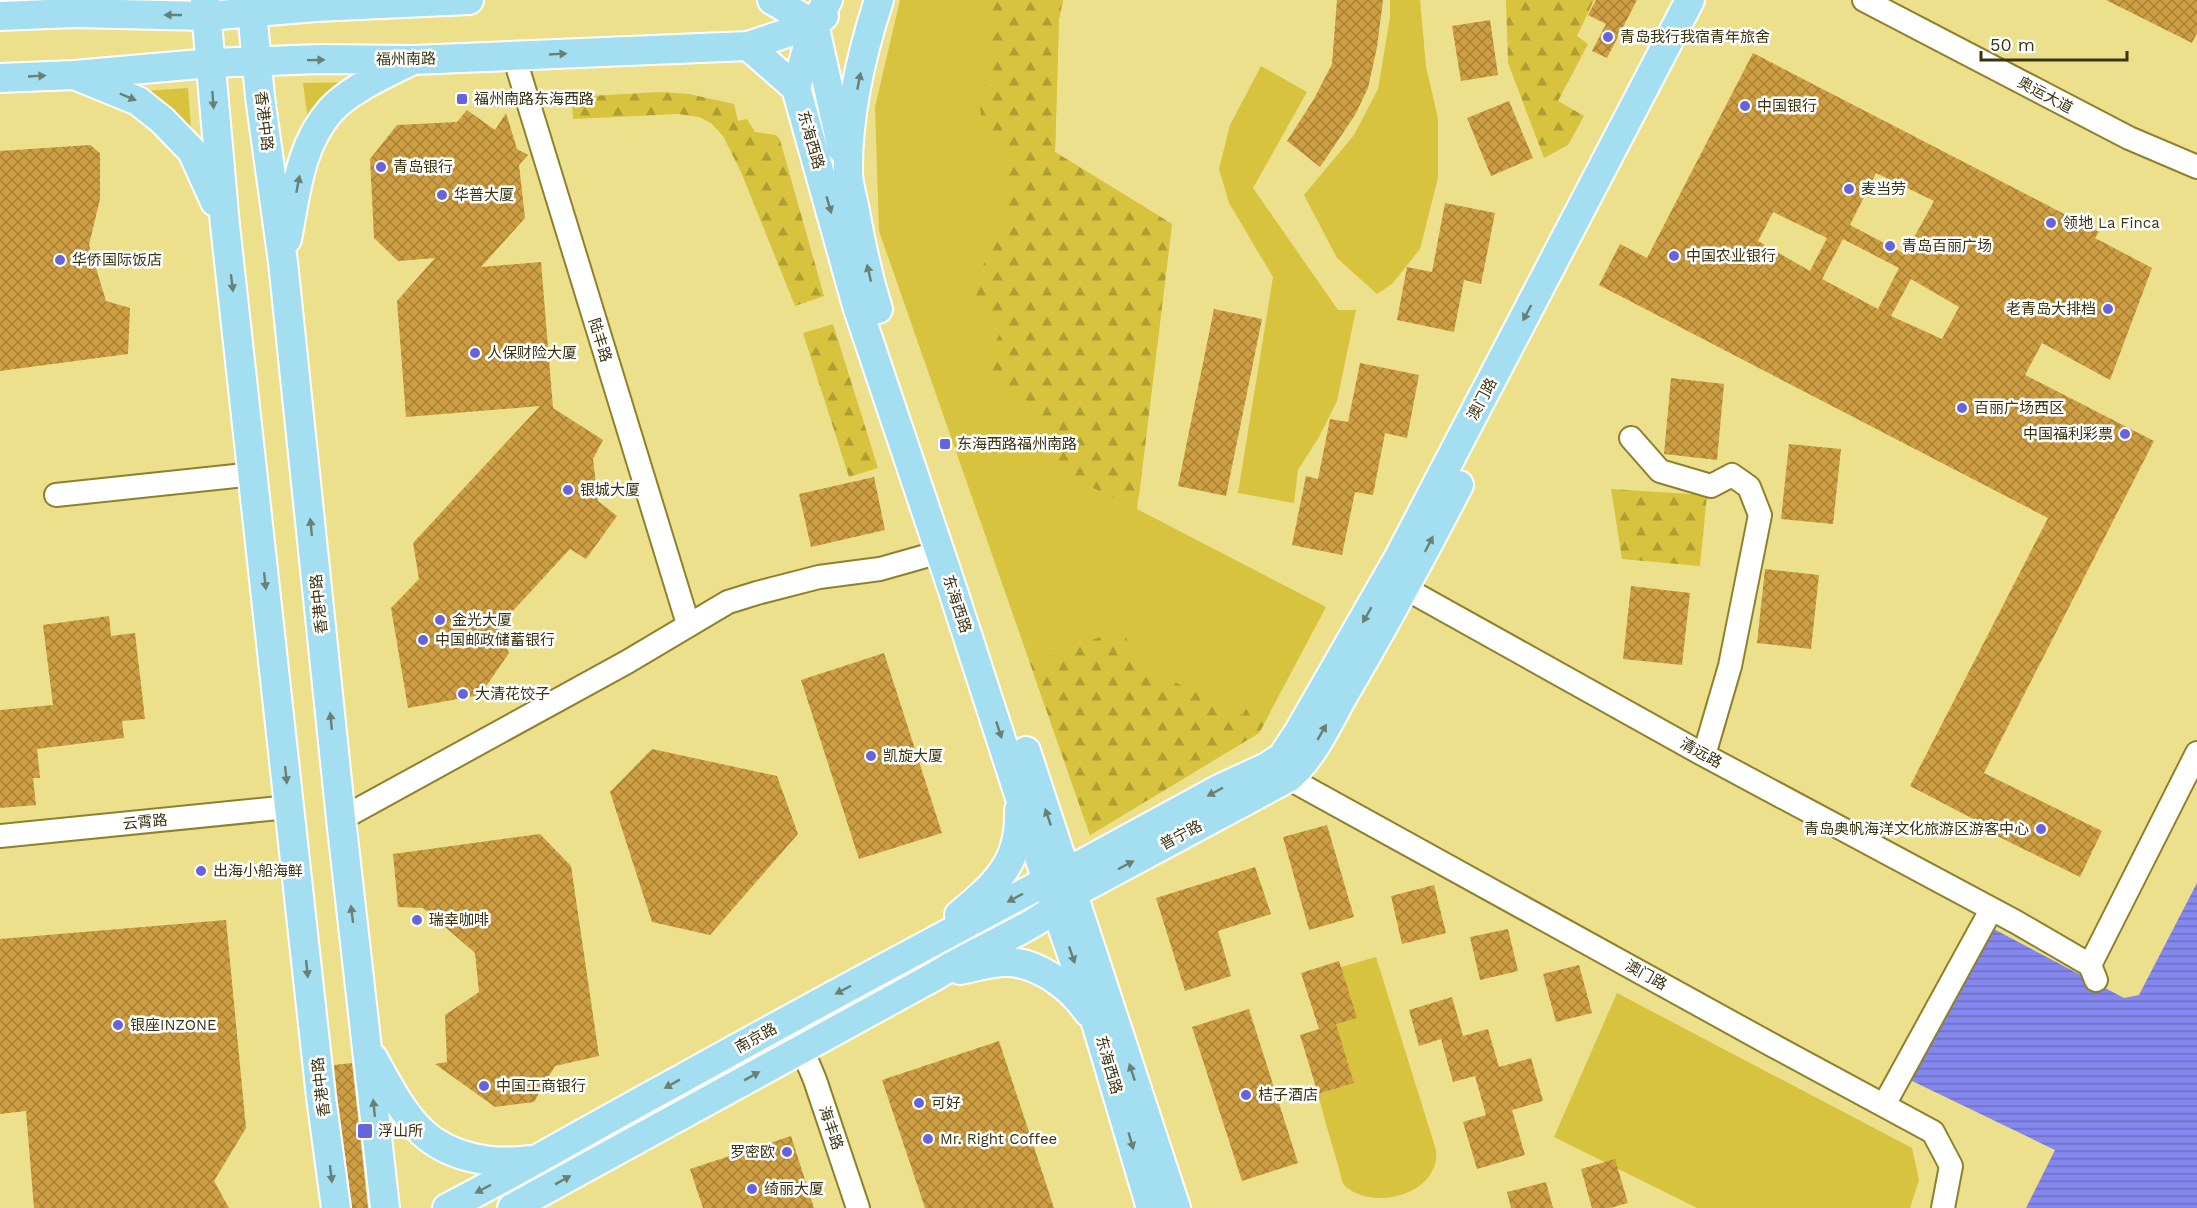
<svg xmlns="http://www.w3.org/2000/svg" width="2197" height="1208" font-family="'Work Sans','Noto Sans SC',sans-serif">
<style>
.green{fill:#d7c33d}
.forest{fill:url(#forest-firs)}
.water{fill:url(#water-rules)}
.building{fill:url(#building-cross-hatch);fill-rule:evenodd}
.lines{fill:none;stroke-linecap:round;stroke-linejoin:round}
.minor-casing{stroke:#8f812c;stroke-width:26}
.major-casing{stroke:#fff;stroke-width:32}
.minor{stroke:#fff;stroke-width:22}
.major{stroke:#a3dff1;stroke-width:28}
.oneway{fill:#698075}
.poi-dot{fill:#6763dd;stroke:#fff;stroke-width:2}
.labels{text-anchor:middle;stroke-width:5;stroke-linejoin:round;paint-order:stroke}
.poi-label{font-size:15px;fill:#393310;stroke:#fff;text-anchor:start}
.street-label{font-size:15px;fill:#393310;stroke:#fff}
</style>
<defs>
<pattern id="forest-firs" width="22" height="20" patternUnits="userSpaceOnUse" patternTransform="scale(1.5)"><rect width="22" height="20" fill="#d7c33d"/><path d="M5 1l3.5 6h-7zM16 11l3.5 6h-7z" fill="#af9f32"/></pattern>
<pattern id="water-rules" width="6" height="5" patternUnits="userSpaceOnUse" patternTransform="scale(1.5)"><rect width="6" height="5" fill="#8487ee"/><path d="M0 2.5h6" fill="none" stroke="#6d6fbf"/></pattern>
<pattern id="building-cross-hatch" width="8" height="8" patternUnits="userSpaceOnUse" patternTransform="scale(1.5)"><rect width="8" height="8" fill="#ce9e43"/><path d="M0 0l8 8M0 8l8-8" fill="none" stroke="#a88137"/></pattern>
</defs>
<rect width="100%" height="100%" fill="#ede08c"/>
<path class="green" d="M 900,0 L 1063,0 L 1059,19 L 1055,152 L 1172,224 L 1137,509 L 1326,607 L 1259,733 L 1090,835 L 879,231 L 875,107 Z
M 1390,0 L 1420,0 L 1426,66 L 1438,119 L 1438,178 L 1420,249 L 1392,284 L 1377,294 L 1337,258 L 1304,195 L 1354,135 L 1378,89 L 1390,17 Z
M 1261,66 L 1307,92 L 1253,188 L 1338,310 L 1356,310 L 1337,401 L 1319,437 L 1298,470 L 1294,503 L 1238,493 L 1273,277 L 1229,203 L 1219,169 L 1230,125 Z
M 368,82 L 310,136 L 303,83 Z
M 188,88 L 191,128 L 145,91 Z
M 1376,957 L 1436,1150 C 1436,1154 1437,1160 1435,1164 C 1425,1199 1369,1208 1345,1186 C 1341,1182 1340,1171 1338,1165 C 1331,1141 1324,1118 1318,1094 L 1354,1083 L 1336,1024 L 1341,967 Z
M 1617,993 L 1912,1148 L 1919,1180 L 1910,1208 L 1697,1208 L 1554,1137 Z"/>
<path class="forest" d="M 992,0 L 1063,0 L 1059,19 L 1055,152 L 1172,224 L 1139,496 L 1112,498 L 1075,478 L 1042,442 L 1034,427 L 1037,408 L 990,376 L 989,354 L 1002,330 L 995,316 L 972,316 L 982,269 L 995,235 L 1009,225 L 1006,160 L 1001,139 L 987,137 C 980,119 978,105 983,86 L 994,81 L 987,24 Z
M 1506,0 L 1594,0 L 1577,36 L 1588,44 L 1558,101 L 1584,116 L 1568,145 L 1544,158 L 1508,63 Z
M 660,92 L 689,94 L 734,104 L 738,121 L 747,119 L 755,132 L 776,135 L 780,140 L 824,296 L 795,306 L 741,172 L 723,136 L 711,123 L 699,117 L 678,114 L 573,119 L 572,97 Z
M 833,324 L 878,468 L 849,477 L 803,333 Z
M 1611,489 L 1707,495 L 1700,566 L 1622,559 Z
M 1124,628 L 1132,661 L 1242,715 L 1250,703 L 1270,713 L 1259,733 L 1090,835 L 1030,663 Z"/>
<path class="water" d="M 2197,883 L 2197,1208 L 2026,1208 L 2055,1150 L 1908,1079 L 1990,927 L 2124,998 L 2139,995 Z"/>
<path class="building" d="M 1337,0 L 1383,0 L 1377,47 L 1368,88 L 1355,115 L 1320,167 L 1287,141 L 1314,99 L 1332,64 Z
M 1596,0 L 1637,0 L 1607,58 L 1592,51 L 1606,24 L 1588,15 Z
M 2106,0 L 2197,0 L 2197,33 L 2192,43 Z
M 1490,20 L 1498,75 L 1461,81 L 1452,26 Z
M 1753,53 L 2099,232 L 2095,238 L 2152,268 L 2110,380 L 2042,343 L 2025,375 L 2154,441 L 1984,773 L 2102,831 L 2080,877 L 1979,827 L 1981,823 L 1910,786 L 2048,518 L 1599,285 L 1620,244 L 1647,258 ZM 1876,173 L 1934,201 L 1905,254 L 1850,225 ZM 1773,212 L 1827,238 L 1810,271 L 1758,241 ZM 1843,239 L 1899,268 L 1878,309 L 1822,279 ZM 1911,279 L 1959,307 L 1942,339 L 1891,316 Z
M 1509,101 L 1533,158 L 1491,176 L 1467,118 Z
M 467,110 L 495,130 L 506,113 L 517,149 L 528,155 L 519,165 L 525,218 L 481,267 L 541,262 L 553,408 L 603,440 L 593,459 L 598,501 L 617,516 L 586,559 L 570,549 L 498,627 L 509,653 L 480,695 L 408,708 L 391,608 L 419,579 L 413,543 L 540,406 L 406,417 L 397,301 L 435,258 L 398,261 L 374,238 L 370,159 L 397,125 L 457,122 Z
M 90,145 L 100,153 L 100,199 L 89,245 L 106,301 L 130,308 L 128,354 L 0,371 L 0,151 Z
M 1445,203 L 1495,213 L 1481,284 L 1464,280 L 1454,332 L 1397,320 L 1407,267 L 1432,272 Z
M 1214,309 L 1262,319 L 1226,496 L 1178,486 Z
M 1360,363 L 1419,375 L 1407,438 L 1385,433 L 1373,495 L 1355,492 L 1342,555 L 1292,545 L 1306,476 L 1318,479 L 1330,419 L 1348,422 Z
M 1671,378 L 1724,384 L 1717,460 L 1664,454 Z
M 1789,444 L 1841,449 L 1833,524 L 1781,519 Z
M 874,477 L 885,530 L 811,547 L 799,494 Z
M 1765,569 L 1819,575 L 1811,649 L 1757,643 Z
M 1631,586 L 1690,593 L 1682,665 L 1623,659 Z
M 109,616 L 111,636 L 135,633 L 145,719 L 122,721 L 124,738 L 37,749 L 40,778 L 33,778 L 36,805 L 0,808 L 0,710 L 53,705 L 43,625 Z
M 884,653 L 942,833 L 859,859 L 801,680 Z
M 652,749 L 777,776 L 798,834 L 710,935 L 652,922 L 610,792 Z
M 1327,825 L 1354,917 L 1309,930 L 1283,837 Z
M 540,834 L 571,866 L 599,1056 L 555,1066 L 534,1102 L 495,1107 L 435,1064 L 447,1062 L 445,1015 L 479,992 L 475,953 L 423,908 L 398,907 L 393,854 Z
M 1255,867 L 1271,914 L 1218,931 L 1231,976 L 1185,991 L 1156,898 Z
M 1434,885 L 1446,933 L 1402,944 L 1391,896 Z
M 226,920 L 246,1128 L 214,1181 L 229,1208 L 34,1208 L 26,1111 L 0,1114 L 0,939 Z
M 1508,929 L 1518,971 L 1480,980 L 1470,937 Z
M 1339,961 L 1357,1018 L 1336,1024 L 1354,1083 L 1318,1094 L 1300,1035 L 1319,1029 L 1301,973 Z
M 1579,965 L 1592,1013 L 1556,1022 L 1543,974 Z
M 1452,997 L 1463,1036 L 1488,1029 L 1499,1067 L 1531,1058 L 1543,1101 L 1512,1110 L 1525,1155 L 1477,1169 L 1463,1122 L 1486,1115 L 1475,1076 L 1453,1082 L 1441,1039 L 1419,1046 L 1409,1010 Z
M 1249,1009 L 1298,1163 L 1242,1181 L 1192,1027 Z
M 999,1041 L 1054,1208 L 925,1208 L 882,1080 Z
M 352,1063 L 368,1208 L 352,1208 L 337,1095 L 334,1065 Z
M 791,1136 L 814,1208 L 703,1208 L 690,1169 Z
M 1615,1159 L 1628,1203 L 1610,1208 L 1592,1208 L 1581,1169 Z
M 1546,1182 L 1553,1208 L 1511,1208 L 1507,1192 Z"/>
<g class="lines">
<defs>
<path id="minor" d="M 1864,0 L 2129,138 L 2197,167
M 514,56 L 688,624
M 1631,438 L 1660,471 L 1711,486 L 1732,475 L 1749,487 L 1760,515 L 1730,666 L 1704,755
M 56,495 L 254,474
M 1392,581 L 1704,755 L 2016,922 L 2090,965
M 1288,778 L 1772,1045 L 1933,1132 L 1951,1166 L 1943,1208
M 341,819 L 627,662 L 728,602 L 757,593 L 819,577 L 880,569 L 940,552
M 0,836 L 289,807
M 2096,980 L 2090,965 L 2197,753
M 802,1049 L 815,1080 L 858,1208
M 1884,1105 L 1991,910"/>
<path id="major" d="M 205,0 L 225,225 L 321,1097 L 336,1208
M 251,0 L 260,97 L 283,262 L 341,819 L 385,1208
M 772,0 L 814,24 L 842,149
M 828,0 L 814,24 L 796,88 L 857,306 L 952,588 L 1056,909 L 1097,1026 L 1151,1208
M 0,16 L 74,13 L 207,16 L 316,7 L 469,0
M 748,46 L 796,88
M 79,77 L 138,101 L 162,120 L 192,151 L 215,202
M 0,78 L 74,75 L 211,63 L 320,59 L 413,60 L 748,46 L 814,24 L 824,16
M 287,239 C 296,194 299,146 331,110 C 349,90 385,74 409,62
M 878,309 C 868,278 861,244 855,211 C 853,200 849,187 848,175 C 847,117 861,55 879,0
M 1026,751 L 1176,1208
M 959,915 C 997,883 1021,862 1019,810
M 960,970 C 975,967 991,962 1006,962 C 1038,962 1071,987 1088,1012
M 373,1058 C 387,1083 401,1111 421,1131 C 449,1158 492,1165 529,1160
M 447,1208 C 524,1168 598,1124 674,1083 C 798,1014 922,947 1047,881 L 1067,872 L 1219,789 L 1267,767 L 1282,757 L 1298,733 L 1399,557 L 1690,0
M 512,1208 L 935,976 C 980,947 1036,929 1074,893 L 1288,778 C 1314,757 1329,720 1346,691 C 1386,623 1423,554 1459,485"/>
</defs>
<use href="#minor" class="minor-casing"/>
<use href="#major" class="major-casing"/>
<use href="#minor" class="minor"/>
<use href="#major" class="major"/>
</g>
<defs><path id="oneway-solid" d="M-6-.8H1V-3.2L6.5 0L1 3.2V.8H-6Z" transform="scale(1.5)"/></defs>
<g class="oneway">
<use href="#oneway-solid" transform="translate(173 15) rotate(-180)"/>
<use href="#oneway-solid" transform="translate(558 54) rotate(-3)"/>
<use href="#oneway-solid" transform="translate(316 60) rotate(-1)"/>
<use href="#oneway-solid" transform="translate(37 76) rotate(-3)"/>
<use href="#oneway-solid" transform="translate(859 81) rotate(-79)"/>
<use href="#oneway-solid" transform="translate(128 97) rotate(23)"/>
<use href="#oneway-solid" transform="translate(213 100) rotate(86)"/>
<use href="#oneway-solid" transform="translate(298 184) rotate(-79)"/>
<use href="#oneway-solid" transform="translate(829 205) rotate(74)"/>
<use href="#oneway-solid" transform="translate(869 273) rotate(-103)"/>
<use href="#oneway-solid" transform="translate(232 283) rotate(83)"/>
<use href="#oneway-solid" transform="translate(1527 313) rotate(118)"/>
<use href="#oneway-solid" transform="translate(311 527) rotate(-96)"/>
<use href="#oneway-solid" transform="translate(1429 544) rotate(-63)"/>
<use href="#oneway-solid" transform="translate(265 581) rotate(84)"/>
<use href="#oneway-solid" transform="translate(1367 615) rotate(120)"/>
<use href="#oneway-solid" transform="translate(331 721) rotate(-96)"/>
<use href="#oneway-solid" transform="translate(999 730) rotate(72)"/>
<use href="#oneway-solid" transform="translate(1322 732) rotate(-60)"/>
<use href="#oneway-solid" transform="translate(286 775) rotate(84)"/>
<use href="#oneway-solid" transform="translate(1215 792) rotate(152)"/>
<use href="#oneway-solid" transform="translate(1048 817) rotate(-109)"/>
<use href="#oneway-solid" transform="translate(1126 865) rotate(-28)"/>
<use href="#oneway-solid" transform="translate(1015 898) rotate(152)"/>
<use href="#oneway-solid" transform="translate(352 914) rotate(-97)"/>
<use href="#oneway-solid" transform="translate(1072 955) rotate(71)"/>
<use href="#oneway-solid" transform="translate(307 969) rotate(84)"/>
<use href="#oneway-solid" transform="translate(843 990) rotate(152)"/>
<use href="#oneway-solid" transform="translate(1132 1072) rotate(-108)"/>
<use href="#oneway-solid" transform="translate(752 1076) rotate(-29)"/>
<use href="#oneway-solid" transform="translate(672 1084) rotate(151)"/>
<use href="#oneway-solid" transform="translate(374 1108) rotate(-96)"/>
<use href="#oneway-solid" transform="translate(1131 1141) rotate(74)"/>
<use href="#oneway-solid" transform="translate(331 1174) rotate(83)"/>
<use href="#oneway-solid" transform="translate(563 1180) rotate(-29)"/>
<use href="#oneway-solid" transform="translate(483 1189) rotate(152)"/>
</g>
<g class="poi-dot">
<circle cx="1608" cy="37" r="6"/>
<rect x="456" y="93" width="12" height="12" rx="3"/>
<circle cx="1745" cy="106" r="6"/>
<circle cx="381" cy="167" r="6"/>
<circle cx="1849" cy="189" r="6"/>
<circle cx="442" cy="195" r="6"/>
<circle cx="2051" cy="223" r="6"/>
<circle cx="1890" cy="246" r="6"/>
<circle cx="1674" cy="256" r="6"/>
<circle cx="60" cy="260" r="6"/>
<circle cx="2108" cy="309" r="6"/>
<circle cx="475" cy="353" r="6"/>
<circle cx="1962" cy="408" r="6"/>
<circle cx="2125" cy="434" r="6"/>
<rect x="939" y="438" width="12" height="12" rx="3"/>
<circle cx="568" cy="490" r="6"/>
<circle cx="440" cy="620" r="6"/>
<circle cx="423" cy="640" r="6"/>
<circle cx="463" cy="694" r="6"/>
<circle cx="871" cy="756" r="6"/>
<circle cx="2041" cy="829" r="6"/>
<circle cx="201" cy="871" r="6"/>
<circle cx="417" cy="920" r="6"/>
<circle cx="118" cy="1025" r="6"/>
<circle cx="484" cy="1086" r="6"/>
<circle cx="1246" cy="1095" r="6"/>
<circle cx="919" cy="1103" r="6"/>
<rect x="357" y="1123" width="16" height="16" rx="3"/>
<circle cx="928" cy="1139" r="6"/>
<circle cx="787" cy="1152" r="6"/>
<circle cx="752" cy="1189" r="6"/>
</g>
<g class="labels">
<g class="poi-label">
<text x="1620" y="42">青岛我行我宿青年旅舍</text>
<text x="474" y="104">福州南路东海西路</text>
<text x="1757" y="111">中国银行</text>
<text x="393" y="172">青岛银行</text>
<text x="1861" y="194">麦当劳</text>
<text x="454" y="200">华普大厦</text>
<text x="2063" y="228">领地 La Finca</text>
<text x="1902" y="251">青岛百丽广场</text>
<text x="1686" y="261">中国农业银行</text>
<text x="72" y="265">华侨国际饭店</text>
<text x="2096" y="314" text-anchor="end">老青岛大排档</text>
<text x="487" y="358">人保财险大厦</text>
<text x="1974" y="413">百丽广场西区</text>
<text x="2113" y="439" text-anchor="end">中国福利彩票</text>
<text x="957" y="449">东海西路福州南路</text>
<text x="580" y="495">银城大厦</text>
<text x="452" y="625">金光大厦</text>
<text x="435" y="645">中国邮政储蓄银行</text>
<text x="475" y="699">大清花饺子</text>
<text x="883" y="761">凯旋大厦</text>
<text x="2029" y="834" text-anchor="end">青岛奥帆海洋文化旅游区游客中心</text>
<text x="213" y="876">出海小船海鲜</text>
<text x="429" y="925">瑞幸咖啡</text>
<text x="130" y="1030">银座INZONE</text>
<text x="496" y="1091">中国工商银行</text>
<text x="1258" y="1100">桔子酒店</text>
<text x="931" y="1108">可好</text>
<text x="378" y="1136">浮山所</text>
<text x="940" y="1144">Mr. Right Coffee</text>
<text x="775" y="1157" text-anchor="end">罗密欧</text>
<text x="764" y="1194">绮丽大厦</text>
</g>
<g class="street-label">
<text transform="translate(406 59) rotate(-1)" y="5">福州南路</text>
<text transform="translate(2045 95) rotate(28)" y="5">奥运大道</text>
<text transform="translate(264 121) rotate(83)" y="5">香港中路</text>
<text transform="translate(811 140) rotate(74)" y="5">东海西路</text>
<text transform="translate(600 340) rotate(73)" y="5">陆丰路</text>
<text transform="translate(1482 399) rotate(-62)" y="5">澳门路</text>
<text transform="translate(319 604) rotate(-96)" y="5">香港中路</text>
<text transform="translate(957 604) rotate(72)" y="5">东海西路</text>
<text transform="translate(1701 753) rotate(29)" y="5">清远路</text>
<text transform="translate(145 822) rotate(-6)" y="5">云霄路</text>
<text transform="translate(1181 835) rotate(-28)" y="5">普宁路</text>
<text transform="translate(1646 975) rotate(29)" y="5">澳门路</text>
<text transform="translate(756 1038) rotate(-29)" y="5">南京路</text>
<text transform="translate(1109 1065) rotate(74)" y="5">东海西路</text>
<text transform="translate(321 1087) rotate(-97)" y="5">香港中路</text>
<text transform="translate(831 1128) rotate(71)" y="5">海丰路</text>
</g>
</g>
<path d="M1981 51v9h146v-9" fill="none" stroke="#393310" stroke-width="3"/>
<text x="1990" y="51" font-size="18" fill="#393310" stroke="#ffffff" stroke-width="4.5" paint-order="stroke">50 m</text>
</svg>
